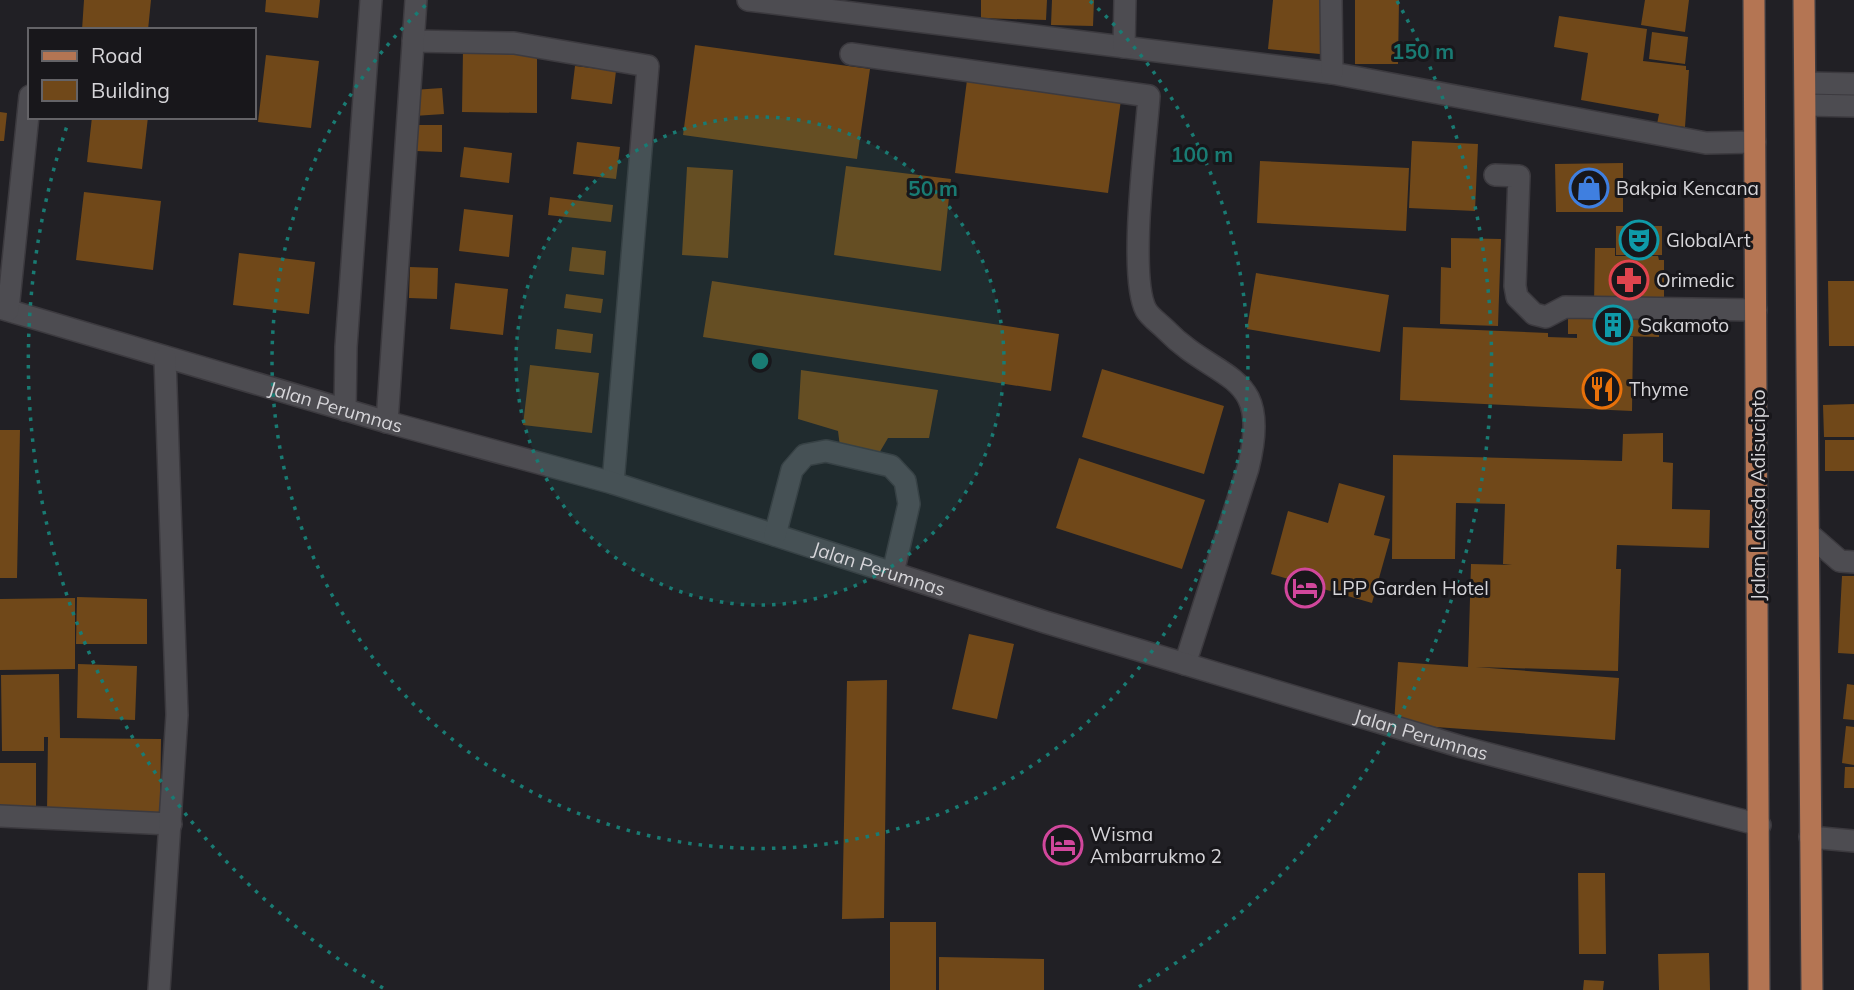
<svg xmlns="http://www.w3.org/2000/svg" width="1854" height="990" font-family="Mulish,sans-serif">
<style>
.building{fill:#704819}
.lines{fill:none;stroke-linecap:round;stroke-linejoin:round}
.minor-casing{stroke:#3c3a3f;stroke-width:24}
.major-casing{stroke:#3c3a3f;stroke-width:24}
.minor{stroke:#4d4c51;stroke-width:21}
.major{stroke:#b47553;stroke-width:21}
.ring{fill:none;stroke:#197b73;stroke-width:3.5;stroke-dasharray:3.5 7}
.labels{text-anchor:middle;stroke-width:6;stroke-linejoin:round;paint-order:stroke}
.poi-label{font-size:19px;fill:#d6d5d9;stroke:#18171b;text-anchor:start}
.street-label{font-size:19px;fill:#d6d5d9;stroke:#18171b}
.centre{fill:#197b73;stroke:#18171b;stroke-width:3.5}
.ring-label{font-size:21px;text-anchor:middle;font-weight:bold;fill:#197b73;stroke:#18171b;stroke-width:6;stroke-linejoin:round;paint-order:stroke}
</style>
<rect width="100%" height="100%" fill="#212025"/>
<path class="building" d="M 84,0 L 151,0 L 148,30 L 82,30 Z
M 266,0 L 320,0 L 318,18 L 265,12 Z
M 981,0 L 1047,0 L 1046,20 L 981,18 Z
M 1052,0 L 1094,0 L 1093,26 L 1051,25 Z
M 1273,0 L 1325,0 L 1320,54 L 1268,49 Z
M 1355,0 L 1399,0 L 1398,64 L 1355,64 Z
M 1645,0 L 1689,0 L 1685,32 L 1641,25 Z
M 1559,16 L 1647,29 L 1643,61 L 1686,66 L 1686,70 L 1689,70 L 1685,127 L 1657,124 L 1659,114 L 1581,100 L 1588,53 L 1554,47 Z
M 1652,32 L 1688,37 L 1685,64 L 1649,59 Z
M 695,45 L 870,69 L 857,159 L 683,135 Z
M 463,50 L 537,51 L 537,113 L 462,112 Z
M 266,55 L 319,61 L 311,128 L 258,122 Z
M 575,66 L 616,71 L 612,104 L 571,99 Z
M 967,80 L 1121,100 L 1108,193 L 955,173 Z
M 442,88 L 444,114 L 414,116 L 413,90 Z
M 0,112 L 7,113 L 4,141 L 0,141 Z
M 92,117 L 148,117 L 142,169 L 87,162 Z
M 416,125 L 442,125 L 442,152 L 416,151 Z
M 1412,141 L 1478,144 L 1475,211 L 1409,208 Z
M 577,142 L 620,147 L 616,179 L 573,174 Z
M 464,147 L 512,153 L 509,183 L 460,177 Z
M 1260,161 L 1409,168 L 1406,231 L 1257,223 Z
M 1623,163 L 1623,212 L 1556,212 L 1555,164 Z
M 846,166 L 951,179 L 941,271 L 834,255 Z
M 687,167 L 733,170 L 728,258 L 682,255 Z
M 84,192 L 161,201 L 153,270 L 76,260 Z
M 550,197 L 613,205 L 611,222 L 548,215 Z
M 464,209 L 513,215 L 509,257 L 459,251 Z
M 1616,226 L 1662,226 L 1662,255 L 1616,255 Z
M 1451,238 L 1501,239 L 1498,326 L 1440,324 L 1441,267 L 1451,268 Z
M 572,247 L 606,251 L 604,275 L 569,271 Z
M 1595,248 L 1615,248 L 1615,256 L 1658,256 L 1659,260 L 1664,260 L 1664,300 L 1594,303 Z
M 239,253 L 315,262 L 309,314 L 233,305 Z
M 410,267 L 438,268 L 437,299 L 409,298 Z
M 1256,273 L 1389,295 L 1380,352 L 1247,329 Z
M 712,281 L 1059,334 L 1051,391 L 703,337 Z
M 1828,281 L 1854,281 L 1854,346 L 1829,346 Z
M 455,283 L 508,289 L 503,335 L 450,329 Z
M 566,294 L 603,299 L 601,313 L 564,308 Z
M 1568,313 L 1659,316 L 1659,337 L 1620,336 L 1633,337 L 1632,411 L 1400,400 L 1403,327 L 1548,333 L 1548,337 L 1577,338 L 1577,334 L 1568,334 Z
M 557,329 L 593,334 L 591,353 L 555,349 Z
M 530,365 L 599,373 L 592,433 L 523,425 Z
M 1102,369 L 1224,406 L 1204,474 L 1082,437 Z
M 801,370 L 938,390 L 929,438 L 888,438 L 878,455 L 840,447 L 838,431 L 798,419 Z
M 1854,404 L 1854,437 L 1824,437 L 1823,405 Z
M 0,430 L 20,430 L 17,578 L 0,578 Z
M 1663,433 L 1663,462 L 1673,463 L 1672,509 L 1710,510 L 1709,548 L 1617,545 L 1616,569 L 1621,569 L 1618,671 L 1476,667 L 1619,678 L 1615,740 L 1394,724 L 1398,662 L 1468,667 L 1471,564 L 1512,565 L 1503,564 L 1505,504 L 1456,503 L 1455,559 L 1392,559 L 1393,455 L 1622,461 L 1623,434 Z
M 1825,440 L 1854,440 L 1854,471 L 1825,471 Z
M 1079,458 L 1205,500 L 1182,569 L 1056,528 Z
M 1339,483 L 1385,496 L 1374,535 L 1390,539 L 1372,603 L 1271,574 L 1288,511 L 1328,523 Z
M 1842,576 L 1854,576 L 1854,654 L 1838,653 Z
M 77,597 L 147,599 L 147,644 L 76,644 Z
M 75,598 L 75,669 L 0,670 L 0,599 Z
M 969,634 L 1014,644 L 997,719 L 952,709 Z
M 78,664 L 137,666 L 135,720 L 77,718 Z
M 59,674 L 60,738 L 161,739 L 160,813 L 47,812 L 48,737 L 44,737 L 44,751 L 2,751 L 1,675 Z
M 887,680 L 884,918 L 842,919 L 847,681 Z
M 1847,684 L 1854,685 L 1854,720 L 1843,719 Z
M 1846,726 L 1854,727 L 1854,765 L 1842,763 Z
M 0,763 L 36,763 L 36,808 L 0,808 Z
M 1845,767 L 1854,767 L 1854,788 L 1844,788 Z
M 1578,873 L 1605,873 L 1606,954 L 1579,954 Z
M 890,922 L 936,922 L 936,990 L 890,990 Z
M 1709,953 L 1710,990 L 1659,990 L 1658,954 Z
M 939,957 L 1044,959 L 1044,990 L 939,990 Z
M 1584,980 L 1604,981 L 1603,990 L 1583,990 Z"/>
<g class="lines">
<defs>
<g id="minor">
<path d="M 748,0 L 1332,73 L 1706,143 L 1755,142"/>
<path d="M 1331,0 L 1332,73"/>
<path d="M 413,41 L 514,43 L 648,66 L 613,483"/>
<path d="M 1124,47 L 1125,0"/>
<path d="M 851,54 L 1149,96 C 1146,140 1128,276 1146,310 C 1150,317 1159,323 1165,329 C 1218,384 1273,369 1248,468 L 1185,664"/>
<path d="M 1805,83 L 1854,84"/>
<path d="M 1806,105 L 1854,106"/>
<path d="M 1495,175 L 1519,176 L 1515,286 L 1517,297 L 1534,314 L 1546,317 L 1565,307 L 1756,310"/>
<path id="s1" d="M 0,308 L 387,422 L 613,483 L 1045,622 L 1462,747 L 1760,825"/>
<path d="M 8,310 L 30,96"/>
<path d="M 345,410 L 346,347 L 371,0"/>
<path d="M 387,422 L 416,0"/>
<path d="M 1809,534 L 1840,561 L 1854,562"/>
<path d="M 775,535 L 792,470 L 805,455 L 826,451 L 891,466 L 905,481 L 909,504 L 893,573"/>
<path d="M 0,816 L 171,824"/>
<path d="M 1810,837 L 1854,841"/>
<path d="M 159,990 L 177,715 L 165,358"/>
</g>
<path id="major" d="M 1754,0 L 1759,990
M 1804,0 L 1812,990"/>
</defs>
<use href="#minor" class="minor-casing"/>
<use href="#major" class="major-casing"/>
<use href="#minor" class="minor"/>
<use href="#major" class="major"/>
</g>
<circle cx="760" cy="361" r="244" fill="#197b73" fill-opacity=".12"/>
<g class="ring">
<circle cx="760" cy="361" r="244"/>
<path d="M1090 1A488 488 0 1 1 430 1"/>
<path d="M383 988A732 732 0 0 1 68 123M1397 1A732 732 0 0 1 1137 988"/>
</g>
<defs>
<symbol id="shop-ring" viewBox="-11 -11 22 22"><circle r="9.5" fill="#18171b" stroke="#3f7fe0" stroke-width="1.5"/><path d="M-5-2.5h2.3a2.7 3.5 0 0 1 5.4 0H5L5.5 6h-11ZM-1.5-2.5h3a1.5 2.3 0 0 0-3 0Z" fill="#3f7fe0"/></symbol>
<symbol id="theatre-ring" viewBox="-11 -11 22 22"><circle r="9.5" fill="#18171b" stroke="#0f9aa8" stroke-width="1.5"/><path d="M-5-5.5Q0-4 5-5.5V0Q5 5 0 6Q-5 5-5 0ZM-3.3-2.5H-1v1.5H-3.3ZM1-2.5H3.3v1.5H1ZM-2.8 1Q0 5.5 2.8 1Z" fill="#0f9aa8"/></symbol>
<symbol id="pharmacy-ring" viewBox="-11 -11 22 22"><circle r="9.5" fill="#18171b" stroke="#e0444e" stroke-width="1.5"/><path d="M-2-6h4v4h4v4h-4v4h-4v-4h-4v-4h4Z" fill="#e0444e"/></symbol>
<symbol id="building-ring" viewBox="-11 -11 22 22"><circle r="9.5" fill="#18171b" stroke="#0f9aa8" stroke-width="1.5"/><path d="M-4-6H4V6H1V3H-1V6H-4ZM-2.5-4.3h1.7v1.8h-1.7ZM.8-4.3h1.7v1.8H.8ZM-2.5-1h1.7V.8h-1.7ZM.8-1h1.7V.8H.8Z" fill="#0f9aa8"/></symbol>
<symbol id="restaurant-ring" viewBox="-11 -11 22 22"><circle r="9.5" fill="#18171b" stroke="#e8710a" stroke-width="1.5"/><path d="M-5-6h1v4h1v-4h1v4h1v-4h1v5L-1.5 .5V6h-2V.5L-5-1ZM5-6V6H3V1.5H1.5Q1.5-4 5-6Z" fill="#e8710a"/></symbol>
<symbol id="hotel-ring" viewBox="-11 -11 22 22"><circle r="9.5" fill="#18171b" stroke="#d1479c" stroke-width="1.5"/><path d="M-6-4.5h1.5V1H6V5H4.5V3h-9V5H-6ZM-4 0a1.8 1.8 0 1 1 3.6 0ZM.5 0V-2.5h3Q6-2.5 6 0Z" fill="#d1479c"/></symbol>
</defs>
<g fill-rule="evenodd">
<use href="#shop-ring" x="1567" y="166" width="44" height="44"/>
<use href="#theatre-ring" x="1617" y="218" width="44" height="44"/>
<use href="#pharmacy-ring" x="1607" y="258" width="44" height="44"/>
<use href="#building-ring" x="1591" y="303" width="44" height="44"/>
<use href="#restaurant-ring" x="1580" y="367" width="44" height="44"/>
<use href="#hotel-ring" x="1283" y="566" width="44" height="44"/>
<use href="#hotel-ring" x="1041" y="823" width="44" height="44"/>
</g>
<g class="labels">
<g class="poi-label">
<text x="1616" y="195">Bakpia Kencana</text>
<text x="1666" y="247">GlobalArt</text>
<text x="1656" y="287">Orimedic</text>
<text x="1640" y="332">Sakamoto</text>
<text x="1629" y="396">Thyme</text>
<text x="1332" y="595">LPP Garden Hotel</text>
<text x="1090" y="841">Wisma<tspan x="1090" dy="22">Ambarrukmo 2</tspan></text>
</g>
<g class="street-label">
<text dy="7" stroke="none"><textPath href="#s1" startOffset="350">Jalan Perumnas</textPath></text>
<text transform="translate(1758 495) rotate(-90)" y="7">Jalan Laksda Adisucipto</text>
<text dy="7" stroke="none"><textPath href="#s1" startOffset="917">Jalan Perumnas</textPath></text>
<text dy="7" stroke="none"><textPath href="#s1" startOffset="1484">Jalan Perumnas</textPath></text>
</g>
</g>
<circle cx="760" cy="361" r="10" class="centre"/>
<g class="ring-label">
<text x="1423" y="59">150 m</text>
<text x="1202" y="162">100 m</text>
<text x="933" y="196">50 m</text>
</g>
<rect x="28" y="28" width="228" height="91" fill="#18171b" stroke="#646367" stroke-width="2"/>
<rect x="42" y="51" width="35" height="10" fill="#b47553" stroke="#646367" stroke-width="2"/>
<text x="91" y="63" font-size="21" fill="#d6d5d9">Road</text>
<rect x="42" y="80" width="35" height="21" fill="#704819" stroke="#646367" stroke-width="2"/>
<text x="91" y="98" font-size="21" fill="#d6d5d9">Building</text>
</svg>
